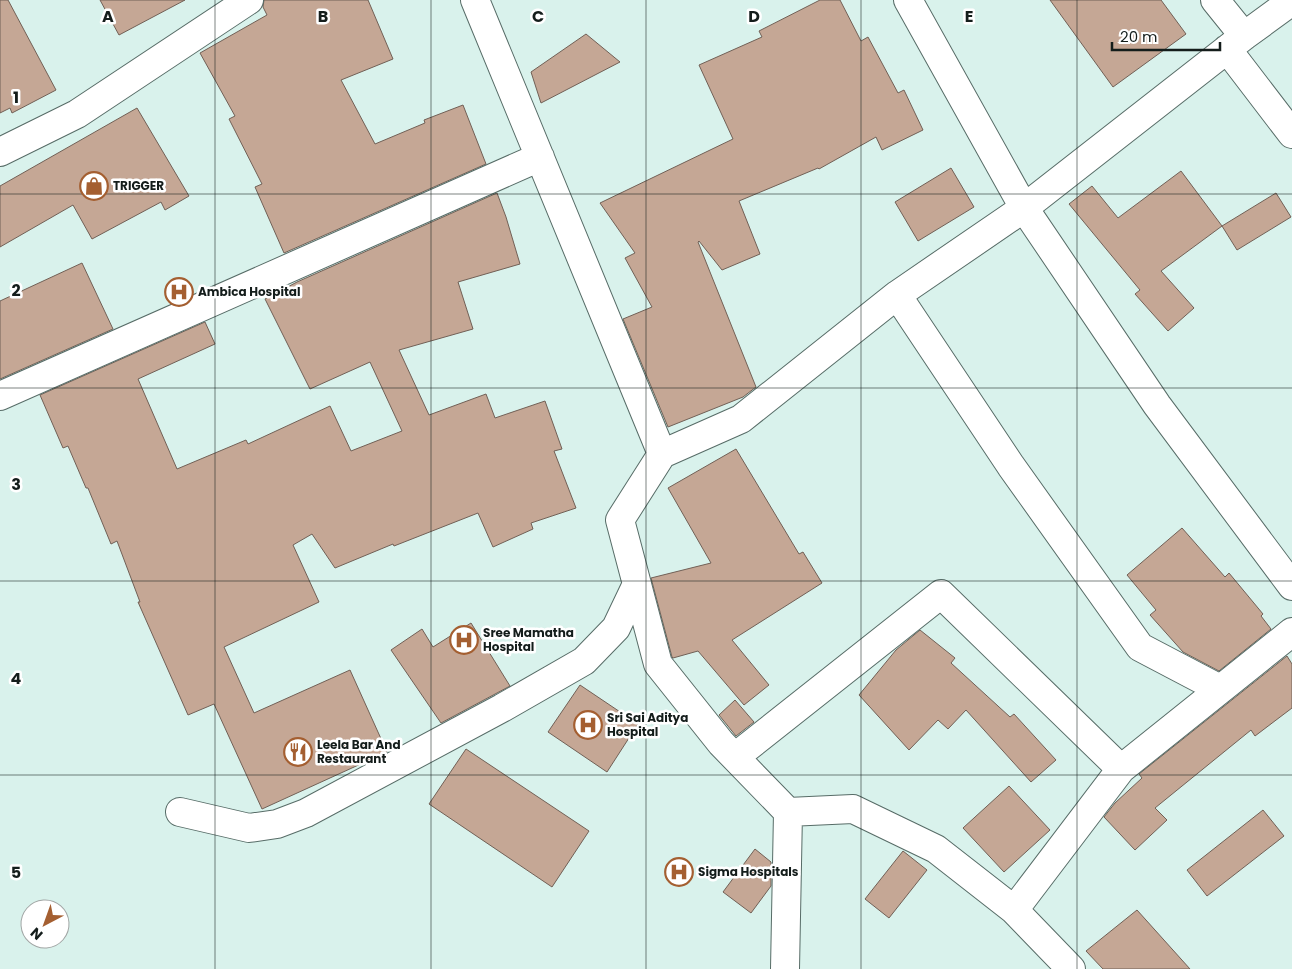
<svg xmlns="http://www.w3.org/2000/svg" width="1292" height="969" font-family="Poppins,sans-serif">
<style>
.building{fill:#c5a795;stroke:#716056}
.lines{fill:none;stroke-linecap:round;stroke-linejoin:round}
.street-casing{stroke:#576c67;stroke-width:30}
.street{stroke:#fff;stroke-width:28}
.grid{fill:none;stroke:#141d1b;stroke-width:1;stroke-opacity:0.55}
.labels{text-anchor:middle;stroke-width:5;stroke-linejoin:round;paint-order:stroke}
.poi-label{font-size:12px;font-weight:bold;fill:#141d1b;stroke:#fff;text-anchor:start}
.grid-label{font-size:16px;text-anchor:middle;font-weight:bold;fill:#141d1b;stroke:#fff;stroke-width:5;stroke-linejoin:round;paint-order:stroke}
</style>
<rect width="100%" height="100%" fill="#d9f2ec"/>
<path class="building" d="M 0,0 L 8,0 L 56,90 L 12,113 L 10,108 L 0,113 Z
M 100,0 L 185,0 L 119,35 Z
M 264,0 L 368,0 L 393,59 L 341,80 L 375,144 L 425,123 L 424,120 L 463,105 L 486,164 L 284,253 L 255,187 L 262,184 L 229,119 L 235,116 L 200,53 L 267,15 L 263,7 Z
M 820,0 L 840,0 L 861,41 L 868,37 L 898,93 L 904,90 L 923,130 L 882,150 L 876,137 L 819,169 L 818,168 L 739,201 L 760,254 L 722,270 L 699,241 L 698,242 L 756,387 L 743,397 L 668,427 L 623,319 L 652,307 L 625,258 L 635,253 L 600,203 L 733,139 L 699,65 L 762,37 L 759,31 Z
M 1050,0 L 1161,0 L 1186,34 L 1113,87 Z
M 586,34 L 620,62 L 541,103 L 531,72 Z
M 137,108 L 189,196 L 165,210 L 161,202 L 92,239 L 73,205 L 0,247 L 0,186 Z
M 951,168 L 974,207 L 918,241 L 895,202 Z
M 1181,171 L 1222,226 L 1161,271 L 1194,308 L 1168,331 L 1135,294 L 1140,290 L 1069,204 L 1092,186 L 1118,218 Z
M 497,193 L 506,217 L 520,264 L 458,282 L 473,329 L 399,350 L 429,415 L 486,394 L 495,418 L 545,401 L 562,449 L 554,451 L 576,508 L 531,523 L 533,529 L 493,547 L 478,513 L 394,546 L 393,544 L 335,568 L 312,534 L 293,545 L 319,602 L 224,647 L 254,713 L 350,670 L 387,752 L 262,809 L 214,704 L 188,715 L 138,602 L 140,602 L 117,541 L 111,544 L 88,488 L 86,488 L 68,446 L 63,448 L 40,395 L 205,322 L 215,344 L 138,379 L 177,469 L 246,440 L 248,444 L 330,406 L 351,451 L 402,431 L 370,362 L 310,389 L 265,299 L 297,282 Z
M 1276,193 L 1291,217 L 1237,250 L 1222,226 Z
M 82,263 L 113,329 L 0,379 L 0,301 Z
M 736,449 L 799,554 L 803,552 L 822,583 L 732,640 L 769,685 L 744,705 L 698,651 L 673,658 L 672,657 L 651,578 L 711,563 L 668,488 Z
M 1182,528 L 1225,577 L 1229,573 L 1263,614 L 1261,616 L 1271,629 L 1219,671 L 1183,652 L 1150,615 L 1156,610 L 1127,575 Z
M 471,623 L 510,686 L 441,723 L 391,650 L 422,629 L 433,647 Z
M 920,630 L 955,658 L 951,663 L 1010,717 L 1014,714 L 1056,760 L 1031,782 L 966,710 L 948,729 L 938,720 L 909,750 L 859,695 L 896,650 Z
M 1287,656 L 1292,664 L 1292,708 L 1255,736 L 1251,730 L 1155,808 L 1167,820 L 1135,850 L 1104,817 L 1115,803 L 1142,778 L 1139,774 Z
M 580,685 L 638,724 L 607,772 L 548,732 Z
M 735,700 L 754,722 L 736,736 L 719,715 Z
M 466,749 L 589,831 L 552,887 L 429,804 Z
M 1009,786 L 1050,830 L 1004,872 L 963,828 Z
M 1263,810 L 1284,836 L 1207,896 L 1187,870 Z
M 755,849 L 771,862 L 771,886 L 751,913 L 723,892 Z
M 903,851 L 927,870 L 889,918 L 865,899 Z
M 1137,910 L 1190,969 L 1103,969 L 1086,951 Z"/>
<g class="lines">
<defs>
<path id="street" d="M 475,0 L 662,454 L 620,520 L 658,664 L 721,743 L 788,812 L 785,969
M 908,0 L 1024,208 L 1157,405 L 1292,586
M 1215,0 L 1244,36
M 1227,49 L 1292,134
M 0,152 L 77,114 L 249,0
M 897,295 L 1011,466 L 1140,647 L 1220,689
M 0,396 L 540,157
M 662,454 L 741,419 L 897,295 L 1024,208 L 1244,36 L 1292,1
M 735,757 L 941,594 L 1121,769
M 180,812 L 249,828 L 277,824 L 306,813 L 502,708 L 584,661 L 616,628 L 637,584
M 788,812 L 853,809 L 936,849 L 1014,910 L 1071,969
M 1014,910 L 1121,769 L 1292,632"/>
</defs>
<use href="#street" class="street-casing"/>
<use href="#street" class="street"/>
</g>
<path class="grid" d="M 215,0 L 215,969M 431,0 L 431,969M 646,0 L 646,969M 861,0 L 861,969M 1077,0 L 1077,969M 0,194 L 1292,194M 0,388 L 1292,388M 0,581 L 1292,581M 0,775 L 1292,775"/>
<defs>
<symbol id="shop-ring" viewBox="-11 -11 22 22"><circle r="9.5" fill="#fff" stroke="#a45f31" stroke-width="1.5"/><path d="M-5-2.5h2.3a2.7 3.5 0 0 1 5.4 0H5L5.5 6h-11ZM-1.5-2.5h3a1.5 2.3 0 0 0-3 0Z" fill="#a45f31"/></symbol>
<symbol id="hospital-ring" viewBox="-11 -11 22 22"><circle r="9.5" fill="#fff" stroke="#a45f31" stroke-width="1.5"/><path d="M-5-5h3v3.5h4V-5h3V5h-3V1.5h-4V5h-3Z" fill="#a45f31"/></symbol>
<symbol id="restaurant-ring" viewBox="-11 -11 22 22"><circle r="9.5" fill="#fff" stroke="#a45f31" stroke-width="1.5"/><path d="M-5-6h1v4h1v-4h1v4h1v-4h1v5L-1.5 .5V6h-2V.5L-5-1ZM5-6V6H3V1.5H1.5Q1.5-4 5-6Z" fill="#a45f31"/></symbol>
</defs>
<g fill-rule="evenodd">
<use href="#shop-ring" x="78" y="170" width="32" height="32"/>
<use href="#hospital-ring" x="163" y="276" width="32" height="32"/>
<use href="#hospital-ring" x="448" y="624" width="32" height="32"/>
<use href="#hospital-ring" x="572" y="709" width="32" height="32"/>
<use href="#restaurant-ring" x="282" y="736" width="32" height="32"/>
<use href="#hospital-ring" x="663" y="856" width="32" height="32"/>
</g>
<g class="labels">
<g class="poi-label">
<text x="113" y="190">TRIGGER</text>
<text x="198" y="296">Ambica Hospital</text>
<text x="483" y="637">Sree Mamatha<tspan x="483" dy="14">Hospital</tspan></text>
<text x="607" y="722">Sri Sai Aditya<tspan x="607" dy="14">Hospital</tspan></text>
<text x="317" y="749">Leela Bar And<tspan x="317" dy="14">Restaurant</tspan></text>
<text x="698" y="876">Sigma Hospitals</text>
</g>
</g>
<g class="grid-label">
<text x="108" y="22">A</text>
<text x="323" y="22">B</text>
<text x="538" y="22">C</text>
<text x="754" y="22">D</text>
<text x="969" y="22">E</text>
<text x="16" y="103">1</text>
<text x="16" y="296">2</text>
<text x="16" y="490">3</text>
<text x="16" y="684">4</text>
<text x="16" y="878">5</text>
</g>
<g transform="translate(45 924) rotate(221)"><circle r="24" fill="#ffffff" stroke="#a1a5a4"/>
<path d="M0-4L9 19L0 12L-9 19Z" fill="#a45f31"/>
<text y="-8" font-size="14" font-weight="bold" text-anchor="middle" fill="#141d1b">N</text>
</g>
<path d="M1112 42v8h108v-8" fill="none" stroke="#141d1b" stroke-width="2.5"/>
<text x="1120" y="42" font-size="15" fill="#141d1b" stroke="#ffffff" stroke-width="4" paint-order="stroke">20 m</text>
</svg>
